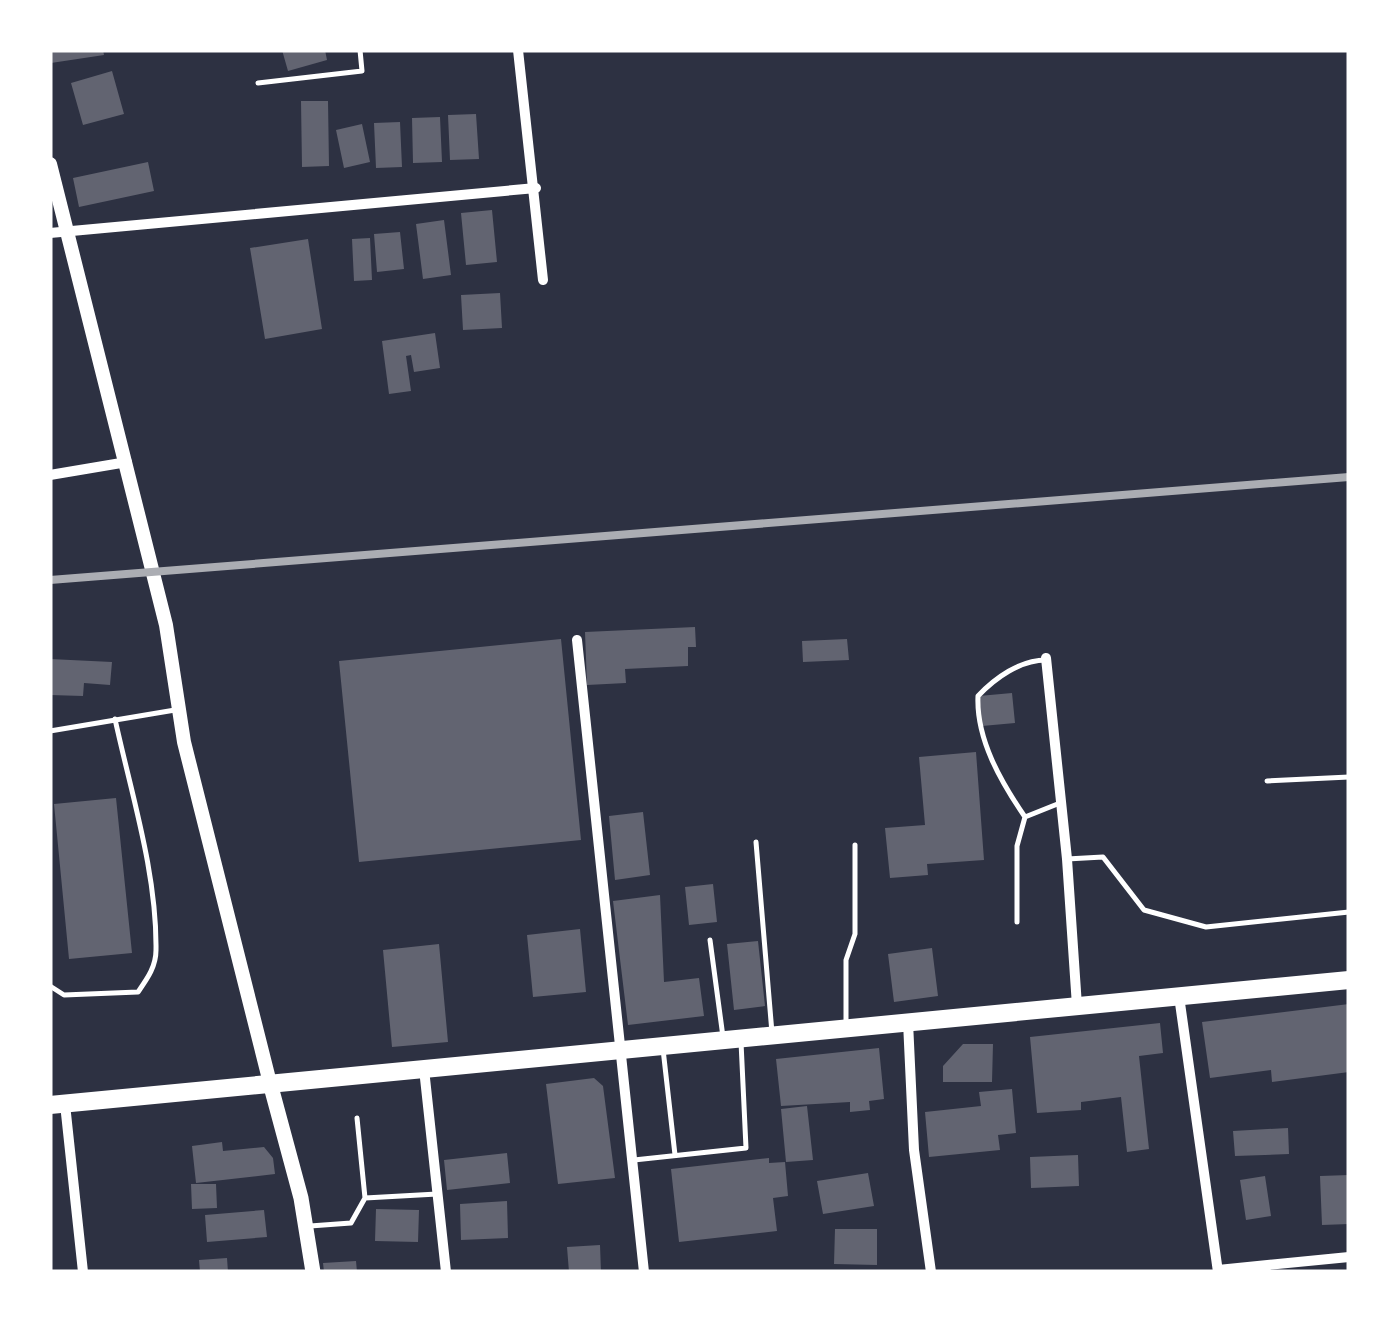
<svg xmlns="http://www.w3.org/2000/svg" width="1399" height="1322" font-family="'Varela Round',sans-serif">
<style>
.building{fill:#626471}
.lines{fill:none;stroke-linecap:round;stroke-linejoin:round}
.service{stroke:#fff;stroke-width:5}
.minor{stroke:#fff;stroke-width:10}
.tertiary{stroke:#fff;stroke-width:14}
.secondary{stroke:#fff;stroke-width:15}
.primary{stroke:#fff;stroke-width:18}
.rail{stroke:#abadb3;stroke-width:8}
</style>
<rect width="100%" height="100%" fill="#2d3142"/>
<path class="building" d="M 50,50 L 103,50 L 104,55 L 51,63 Z
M 282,50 L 325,50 L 327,60 L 288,71 Z
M 112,71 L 124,114 L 83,125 L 71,83 Z
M 301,101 L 328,101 L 329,166 L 302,167 Z
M 476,114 L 479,159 L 450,160 L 448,115 Z
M 440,117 L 442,162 L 413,163 L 412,118 Z
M 400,122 L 402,167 L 376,168 L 374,123 Z
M 362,124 L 370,162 L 344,168 L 336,130 Z
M 148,162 L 154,191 L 79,207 L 73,178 Z
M 492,210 L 497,262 L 466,265 L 461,213 Z
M 444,220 L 451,275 L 423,279 L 416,224 Z
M 400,232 L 404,269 L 377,272 L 374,234 Z
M 370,238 L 372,280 L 354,281 L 352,239 Z
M 308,239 L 322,329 L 265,339 L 250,248 Z
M 500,293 L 502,328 L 463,330 L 461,295 Z
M 435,333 L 440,368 L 414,372 L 411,355 L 406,356 L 411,391 L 389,394 L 382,341 Z
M 695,627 L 696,647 L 688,647 L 688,666 L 625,669 L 626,683 L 587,685 L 585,632 Z
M 561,639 L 581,840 L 359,862 L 339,661 Z
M 847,639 L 849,660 L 803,662 L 802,641 Z
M 50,659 L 112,662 L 110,685 L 84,683 L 83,696 L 50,695 Z
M 1012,693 L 1015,723 L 982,726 L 979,696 Z
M 976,752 L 984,860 L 927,864 L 928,875 L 890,878 L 885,828 L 925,825 L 919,757 Z
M 116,798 L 132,953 L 69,959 L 54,804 Z
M 643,812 L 650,875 L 615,880 L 609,816 Z
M 713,884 L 717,922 L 689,925 L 685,887 Z
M 660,895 L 664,982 L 699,978 L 704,1016 L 628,1025 L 613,901 Z
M 580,929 L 586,992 L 533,997 L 527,935 Z
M 758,941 L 765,1006 L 734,1010 L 727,944 Z
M 439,944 L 448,1042 L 392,1047 L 383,950 Z
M 932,948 L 938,996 L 894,1002 L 888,954 Z
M 1349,1004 L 1349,1072 L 1272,1082 L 1271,1070 L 1210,1078 L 1202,1022 Z
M 1160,1023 L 1163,1053 L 1139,1056 L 1149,1149 L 1127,1152 L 1121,1097 L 1081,1102 L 1081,1110 L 1037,1113 L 1030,1037 Z
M 963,1044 L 993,1044 L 992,1082 L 943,1082 L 943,1066 Z
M 879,1048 L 884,1099 L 869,1101 L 870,1110 L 850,1112 L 850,1102 L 781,1106 L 776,1059 Z
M 594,1078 L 603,1086 L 615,1178 L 558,1184 L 546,1084 Z
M 1012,1089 L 1016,1133 L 998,1135 L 1000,1150 L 929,1157 L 925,1112 L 981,1106 L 979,1092 Z
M 807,1106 L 813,1160 L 786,1162 L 781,1109 Z
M 1288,1128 L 1289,1154 L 1235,1156 L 1233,1131 Z
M 222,1142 L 223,1151 L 264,1147 L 273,1158 L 275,1174 L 196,1183 L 192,1146 Z
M 507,1153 L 510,1183 L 447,1190 L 444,1160 Z
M 1078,1155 L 1079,1186 L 1031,1188 L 1030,1157 Z
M 769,1158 L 769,1163 L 785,1162 L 788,1196 L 773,1198 L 777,1231 L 679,1242 L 671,1169 Z
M 868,1173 L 874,1206 L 823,1214 L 817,1181 Z
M 1349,1175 L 1349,1224 L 1322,1225 L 1320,1176 Z
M 1265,1176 L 1271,1216 L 1246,1220 L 1240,1180 Z
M 191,1184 L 216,1184 L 217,1208 L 192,1209 Z
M 507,1201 L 508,1238 L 461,1240 L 460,1204 Z
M 376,1209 L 419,1210 L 418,1242 L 375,1241 Z
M 264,1210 L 267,1237 L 207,1242 L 205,1215 Z
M 835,1229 L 877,1229 L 877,1265 L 834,1264 Z
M 600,1245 L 601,1272 L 569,1272 L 567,1247 Z
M 227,1258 L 228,1272 L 200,1272 L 199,1260 Z
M 356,1261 L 357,1272 L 324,1272 L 323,1263 Z"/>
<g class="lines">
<path class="service" d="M 258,83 L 362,71 L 360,50
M 50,731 L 175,710
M 1267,781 L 1349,777
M 1025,817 C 1001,782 976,739 978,696 C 995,678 1020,660 1046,660
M 756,842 L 772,1033
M 1067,859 L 1103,857 L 1144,910 L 1206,927 L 1349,912
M 1017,922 L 1017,846 L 1025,817 L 1060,803
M 710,940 L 723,1037
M 50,986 L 64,995 L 138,992 C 147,979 156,967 156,950 C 157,873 131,793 115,719
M 846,1025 L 846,960 L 855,934 L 855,845
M 663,1049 L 675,1155
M 357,1118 L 365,1198
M 634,1160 L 746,1148 L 741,1042
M 310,1226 L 351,1223 L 365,1198 L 437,1194"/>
<path class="minor" d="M 518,50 L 543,280
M 50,233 L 536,188
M 50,475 L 127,462
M 577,640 L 644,1272
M 1046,658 L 1067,859 L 1077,1006
M 1179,996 L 1218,1272
M 908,1022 L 914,1150 L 931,1272
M 424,1069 L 446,1272
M 65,1104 L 83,1272
M 1218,1270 L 1349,1257"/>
<path class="tertiary" d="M 50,164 L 166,625 L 184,742 L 270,1083"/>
<path class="secondary" d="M 270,1083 L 301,1198 L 313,1272"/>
<path class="primary" d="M 50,1105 L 1349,980"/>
<path class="rail" d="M 50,580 L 1349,477"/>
</g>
<rect width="1399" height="1322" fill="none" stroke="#ffffff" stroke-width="105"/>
</svg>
